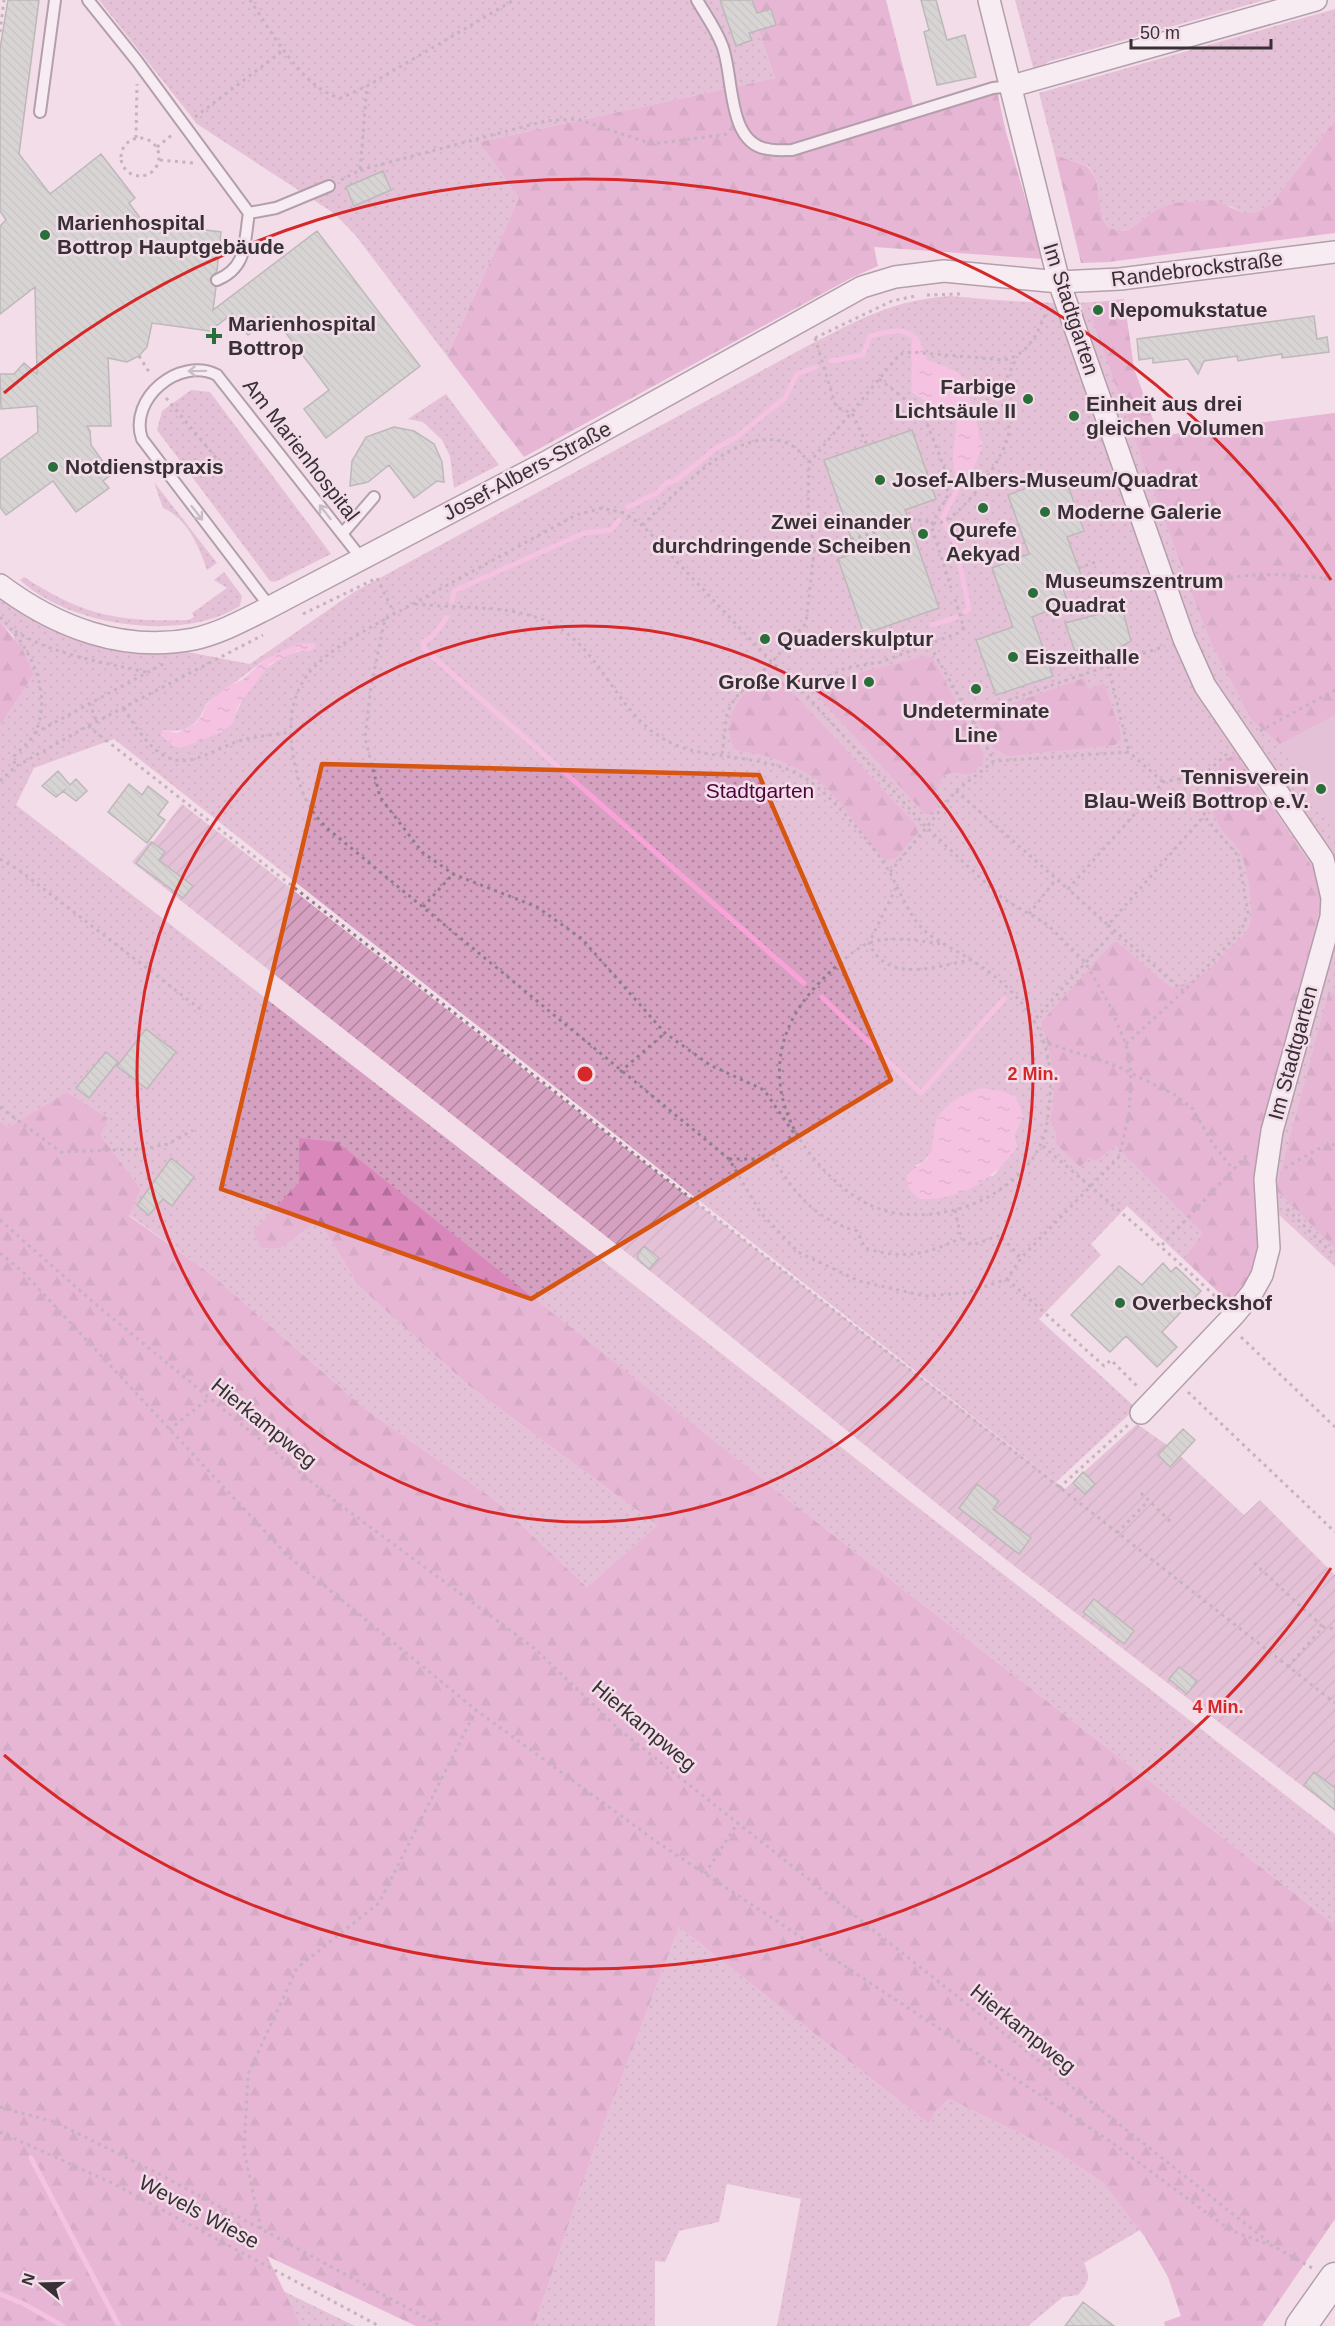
<svg xmlns="http://www.w3.org/2000/svg" width="1335" height="2326" font-family="Arial,sans-serif">
<style>
.grass{fill:url(#grass-dots);fill-rule:evenodd}
.forest{fill:url(#forest-firs)}
.garden{fill:url(#garden-furrows)}
.pitch{fill:#d6a0c1}
.water{fill:url(#water-ripples)}
.lines{fill:none;stroke-linecap:round;stroke-linejoin:round}
.stream{stroke:#f8a2d8;stroke-width:5}
.building{fill:url(#building-back-hatch);stroke:#7c8d7e;stroke-width:1.5}
.service-casing{stroke:#675560;stroke-width:14}
.minor-casing{stroke:#675560;stroke-width:24}
.secondary-casing{stroke:#675560;stroke-width:33}
.path{stroke:#8e8088;stroke-width:3;stroke-dasharray:3 4.5;stroke-linecap:butt}
.service{stroke:#fff;stroke-width:10}
.minor{stroke:#fff;stroke-width:21}
.secondary{stroke:#fff;stroke-width:30}
.oneway{stroke:#9c989a}
.marked{fill:none;stroke:#d65510;stroke-width:4.5;stroke-linejoin:round}
.ring{fill:none;stroke:#d62828;stroke-width:3}
.poi-dot{fill:#2a6e39;stroke:#f2dde9;stroke-width:2}
.labels{text-anchor:middle;stroke-width:5;stroke-linejoin:round;paint-order:stroke}
.poi-label{font-size:21px;font-weight:bold;fill:#383035;stroke:#f2dde9;text-anchor:start}
.street-label{font-size:21px;fill:#383035;stroke:#f2dde9}
.park-label{font-size:21px;fill:#4f033c;stroke:#f2dde9}
.centre{fill:#d62828;stroke:#f2dde9;stroke-width:3}
.ring-label{font-size:18px;text-anchor:middle;font-weight:bold;fill:#d62828;stroke:#f2dde9;stroke-width:5;stroke-linejoin:round;paint-order:stroke}
</style>
<defs>
<pattern id="grass-dots" width="8" height="8" patternUnits="userSpaceOnUse" patternTransform="scale(1.5)"><rect width="8" height="8" fill="#d6a0c1"/><path d="M2 2h.1M6 6h.1" fill="none" stroke="#af839e" stroke-width="1.8" stroke-linecap="round"/></pattern>
<pattern id="forest-firs" width="22" height="20" patternUnits="userSpaceOnUse" patternTransform="scale(1.5)"><rect width="22" height="20" fill="#da87bc"/><path d="M5 1l3.5 6h-7zM16 11l3.5 6h-7z" fill="#b26f9a"/></pattern>
<pattern id="garden-furrows" width="10" height="10" patternUnits="userSpaceOnUse" patternTransform="scale(1.5)"><rect width="10" height="10" fill="#d6a0c1"/><path d="M-1 1l2-2M0 10L10 0M9 11l2-2" fill="none" stroke="#af839e"/></pattern>
<pattern id="water-ripples" width="26" height="14" patternUnits="userSpaceOnUse" patternTransform="scale(1.5)"><rect width="26" height="14" fill="#f8a2d8"/><path d="M2 4q2-2 4 0t4 0M15 11q2-2 4 0t4 0" fill="none" stroke="#ca84b0"/></pattern>
<pattern id="building-back-hatch" width="6" height="6" patternUnits="userSpaceOnUse" patternTransform="scale(1.5)"><rect width="6" height="6" fill="#b7c9b9"/><path d="M-1 5l2 2M0 0l6 6M5-1l2 2" fill="none" stroke="#9eada0"/></pattern>
</defs>
<rect width="100%" height="100%" fill="#f2dde9"/>
<path class="grass" d="M 99,0 L 748,0 L 775,78 L 479,142 L 519,198 L 447,356 L 356,236 L 335,214 L 197,124 Z
M 1015,0 L 1265,0 L 1047,62 L 1042,69 L 1034,71 Z
M 1335,9 L 1335,120 L 1272,203 L 1255,213 L 1244,213 L 1230,206 L 1154,211 L 1129,230 L 1117,231 L 1108,227 L 1103,220 L 1096,179 L 1088,166 L 1055,155 L 1039,93 Z
M 950,296 C 1008,301 1066,307 1124,299 L 1134,369 L 1159,436 L 1335,413 L 1335,1267 L 1276,1212 L 1231,1304 L 1127,1206 L 1091,1244 L 1101,1255 L 1039,1319 L 1136,1408 L 1056,1482 L 114,739 L 34,768 L 16,805 L 450,1141 L 1335,1834 L 1335,1925 L 787,1499 L 300,1138 L 299,1182 L 254,1232 L 318,1220 L 359,1286 L 468,1385 L 657,1525 L 587,1587 L 495,1500 L 365,1409 L 211,1274 L 129,1215 L 141,1189 L 101,1136 L 108,1118 L 67,1092 L 8,1127 L 0,1121 L 0,726 L 34,674 L 13,635 L 0,622 L 0,595 L 52,629 L 78,639 L 172,649 L 250,664 L 354,592 L 811,344 C 863,318 890,301 950,296 ZM 913,336 L 918,337 L 927,360 C 938,367 954,367 963,379 C 967,383 967,394 969,401 C 981,439 987,458 957,489 L 953,455 L 958,416 L 955,406 L 933,405 L 912,392 ZM 315,643 L 311,650 C 270,652 244,688 232,724 L 174,746 L 161,735 L 164,730 C 185,734 199,725 206,704 L 266,659 ZM 1023,1115 L 1014,1136 L 1017,1147 L 993,1176 L 914,1166 L 922,1163 L 930,1154 Z
M 191,390 L 210,392 L 331,554 L 275,582 L 270,581 L 157,430 L 162,411 Z
M 446,394 L 499,465 L 454,488 L 450,456 L 442,440 L 423,422 L 408,419 Z
M 154,482 L 217,563 L 207,570 C 199,546 187,518 163,508 Z
M 224,572 L 242,596 L 240,606 C 182,643 69,626 20,580 L 24,577 C 84,616 118,622 189,620 L 194,617 L 192,613 L 227,588 L 214,580 Z
M 679,1927 L 929,2124 L 936,2111 L 949,2099 L 1058,2152 L 1103,2183 L 1140,2230 L 1084,2263 C 1091,2278 1089,2282 1078,2295 L 1063,2297 L 1028,2326 L 777,2326 L 801,2199 L 727,2184 L 719,2222 L 679,2231 L 665,2262 L 655,2261 L 655,2326 L 534,2326 L 594,2150 Z
M 283,2291 L 355,2326 L 301,2326 Z"/>
<path class="forest" d="M 748,0 L 886,0 L 913,106 L 995,82 L 1006,132 L 1043,259 L 874,247 L 878,266 L 851,278 L 524,457 L 447,356 L 519,198 L 479,142 L 775,78 Z
M 1335,120 L 1335,233 L 1108,262 L 1081,263 L 1055,155 L 1087,166 L 1096,179 L 1103,220 L 1108,227 L 1118,231 L 1129,230 L 1154,211 L 1174,203 L 1213,200 L 1244,213 L 1255,213 L 1272,203 Z
M 1124,299 L 1134,369 L 1159,436 L 1335,413 L 1335,715 L 1280,744 L 1252,720 L 1211,643 L 1145,468 L 1092,318 L 1093,308 L 1100,303 Z
M 0,622 L 22,648 L 34,674 L 0,726 Z
M 922,656 L 931,657 L 935,662 L 984,755 L 983,762 L 972,774 C 965,776 964,773 958,773 C 936,770 937,792 939,805 L 932,815 L 924,813 L 815,693 L 816,689 C 850,670 887,670 922,656 Z
M 769,673 L 778,677 L 917,826 L 918,833 L 896,858 L 885,860 C 861,838 847,804 820,782 C 803,769 779,759 758,754 C 752,752 745,753 740,751 C 734,749 731,742 730,736 C 725,710 748,686 769,673 Z
M 1084,678 L 1089,689 L 1104,683 L 1120,731 L 1120,740 L 1115,745 L 1008,756 L 993,748 L 976,716 Z
M 1235,754 L 1317,874 L 1324,891 L 1268,1115 L 1257,1266 L 1245,1288 L 1231,1304 L 1184,1259 L 1203,1233 L 1116,1146 L 1095,1161 L 1090,1157 L 1080,1167 L 1056,1144 L 1056,1132 L 1050,1120 C 1059,1087 1052,1058 1042,1026 L 1042,1021 L 1114,942 L 1117,942 L 1171,988 C 1205,978 1206,973 1230,948 C 1237,941 1247,934 1250,924 C 1255,909 1247,861 1238,848 C 1233,840 1224,835 1220,827 C 1203,798 1204,772 1235,754 Z
M 1333,993 L 1335,995 L 1335,1248 L 1276,1190 L 1328,994 Z
M 67,1092 L 108,1118 L 101,1136 L 141,1189 L 129,1216 L 211,1274 L 365,1409 L 495,1500 L 587,1587 L 657,1525 L 468,1385 L 359,1286 L 318,1220 L 280,1248 L 262,1248 L 253,1232 L 299,1182 L 299,1138 L 337,1142 L 787,1499 L 1335,1925 L 1335,2219 L 1262,2326 L 1165,2326 L 1164,2322 L 1181,2316 L 1168,2277 L 1145,2237 L 1103,2183 L 1058,2152 L 949,2099 L 936,2111 L 929,2124 L 679,1927 L 594,2150 L 534,2326 L 416,2326 L 267,2256 L 301,2326 L 0,2326 L 0,1121 L 8,1127 Z"/>
<path class="garden" d="M 182,804 L 1065,1489 L 1137,1424 L 1174,1450 L 1244,1515 L 1260,1500 L 1335,1575 L 1335,1811 L 1004,1558 L 655,1275 L 132,862 L 150,841 L 153,842 Z"/>
<path class="pitch" d="M 1335,715 L 1335,834 L 1280,744 Z"/>
<path class="water" d="M 912,335 L 918,337 L 927,360 L 945,366 L 965,379 C 968,400 979,419 979,438 L 983,442 C 978,463 971,475 957,490 L 953,455 L 958,416 L 955,406 L 933,405 L 911,391 Z
M 298,643 L 314,643 L 316,647 L 311,651 L 298,651 L 270,664 L 238,706 L 232,724 L 222,732 L 182,748 L 174,746 L 161,735 L 163,730 L 177,733 L 195,724 L 202,716 L 206,705 L 228,686 L 242,680 L 266,659 Z
M 981,1088 L 1002,1091 L 1016,1097 L 1023,1115 L 1014,1136 L 1017,1147 C 994,1180 960,1201 919,1199 L 909,1189 L 906,1176 C 913,1167 925,1164 930,1154 C 933,1146 933,1134 935,1126 C 941,1104 962,1095 981,1088 Z"/>
<g class="lines">
<path class="stream" d="M 831,361 L 863,355 L 870,336 C 885,333 907,324 916,341
M 960,484 L 942,519 L 955,542 L 969,609 L 965,612
M 628,507 L 657,493 L 666,483 L 675,481 L 715,449 L 735,438 L 785,398 L 797,374 L 816,367
M 452,601 L 454,591 L 584,533 L 611,530 L 619,520
M 447,617 L 432,637 L 423,642 L 424,649 L 804,983
M 932,625 L 957,617
M 822,997 L 921,1093 L 1004,999
M 31,2158 L 119,2326
M 0,2294 L 24,2304 L 63,2326"/>
</g>
<path class="building" d="M 8,0 L 39,0 L 19,154 L 50,194 L 101,154 L 135,198 L 129,203 L 143,222 L 221,232 L 217,271 L 210,279 L 216,287 L 213,310 L 317,231 L 420,366 L 326,438 L 304,409 L 329,390 L 273,316 L 248,335 L 232,314 L 210,331 L 152,323 L 147,347 L 139,356 L 127,362 L 108,358 L 111,426 L 87,426 L 90,431 L 91,445 L 112,474 L 103,481 L 109,488 L 76,512 L 53,481 L 6,515 L 0,507 L 0,460 L 38,432 L 37,406 L 1,409 L 0,374 L 14,374 L 24,363 L 37,374 L 35,287 L 0,314 L 0,226 L 6,220 L 0,211 L 0,49 Z
M 720,0 L 752,0 L 757,13 L 771,9 L 776,25 L 749,33 L 752,40 L 736,46 Z
M 921,0 L 936,0 L 947,40 L 965,35 L 976,77 L 937,85 L 924,32 L 929,30 Z
M 383,171 L 391,190 L 354,206 L 346,187 Z
M 1314,316 L 1317,339 L 1327,337 L 1329,352 L 1282,358 L 1282,354 L 1238,361 L 1237,356 L 1204,361 L 1198,374 L 1188,359 L 1153,363 L 1153,358 L 1139,360 L 1137,339 Z
M 394,427 L 414,431 L 434,444 L 442,462 L 444,482 L 437,481 L 414,498 L 389,465 L 368,482 L 350,486 L 352,461 L 366,437 Z
M 912,430 L 936,499 L 905,510 L 939,608 L 864,634 L 838,559 L 856,552 L 824,460 Z
M 1064,474 L 1084,531 L 1067,537 L 1081,575 L 1061,583 L 1068,603 L 1032,617 L 1053,676 L 996,695 L 976,640 L 1013,627 L 992,568 L 1029,554 L 1008,495 Z
M 1122,608 L 1131,641 L 1109,653 L 1111,657 L 1096,663 L 1093,654 L 1088,656 L 1085,648 L 1075,651 L 1065,623 Z
M 58,771 L 70,785 L 76,779 L 87,791 L 76,801 L 63,791 L 66,789 L 56,797 L 42,786 Z
M 129,784 L 142,795 L 148,786 L 168,802 L 158,815 L 165,820 L 147,843 L 108,812 Z
M 152,842 L 165,852 L 159,860 L 193,886 L 183,898 L 136,863 Z
M 146,1029 L 176,1052 L 147,1089 L 117,1066 Z
M 106,1052 L 118,1062 L 89,1098 L 76,1088 Z
M 171,1158 L 194,1177 L 172,1206 L 163,1199 L 149,1215 L 137,1205 Z
M 644,1246 L 659,1258 L 649,1269 L 638,1259 L 638,1254 Z
M 1163,1263 L 1171,1272 L 1176,1267 L 1201,1291 L 1162,1332 L 1177,1347 L 1157,1367 L 1126,1336 L 1110,1352 L 1071,1315 L 1119,1266 L 1142,1285 Z
M 1183,1429 L 1195,1440 L 1170,1467 L 1158,1455 Z
M 1083,1472 L 1095,1484 L 1085,1494 L 1073,1483 Z
M 977,1484 L 999,1501 L 993,1509 L 1031,1538 L 1019,1554 L 959,1508 Z
M 1094,1599 L 1134,1631 L 1124,1644 L 1083,1612 Z
M 1179,1667 L 1197,1681 L 1187,1694 L 1169,1679 Z
M 1314,1772 L 1335,1788 L 1335,1810 L 1304,1785 Z
M 1083,2302 L 1114,2326 L 1065,2326 Z"/>
<g class="lines">
<defs>
<path id="service" d="M 88,0 L 137,61 L 249,213 C 244,242 248,267 217,280
M 697,0 C 705,14 716,29 722,45 C 734,73 726,144 768,149 C 776,151 784,150 792,150 L 993,88 L 1012,86
M 40,112 L 55,0
M 249,213 L 276,208 L 329,186
M 342,534 L 374,497
M 270,607 L 142,439 C 128,399 179,356 217,375 L 361,558"/>
<path id="minor" d="M 989,0 L 1059,282 L 1184,639 L 1205,686 L 1323,859 L 1332,898 L 1331,917 L 1272,1131 L 1265,1179 L 1269,1248 L 1262,1275 L 1252,1293 L 1234,1315 L 1141,1413
M 1012,86 L 1316,0
M 0,585 C 56,627 123,653 194,639 C 221,633 246,619 270,607 L 550,460 L 862,287 L 895,277 L 944,271 L 1059,282 L 1120,279 L 1335,252"/>
<path id="secondary" d="M 1301,2326 L 1335,2278"/>
</defs>
<use href="#service" class="service-casing"/>
<use href="#minor" class="minor-casing"/>
<use href="#secondary" class="secondary-casing"/>
<path class="path" d="M 250,0 C 271,31 303,90 341,98 L 367,86 L 514,0
M 0,32 L 4,0
M 195,117 L 285,49
M121 157a19 19 0 1 1 38 0a19 19 0 1 1-38 0Z
M 136,138 L 137,84
M 157,147 L 173,134
M 160,160 L 194,163
M 360,170 L 545,121 L 577,119 L 652,144 L 728,134
M 341,180 L 360,170 L 367,86
M 927,295 L 960,294
M 815,338 L 892,301 L 915,296
M 815,338 L 836,407 L 852,413 L 867,445
M 139,356 L 151,375
M 879,379 L 923,413 L 944,467 L 948,495 L 931,525 L 951,588
M 166,398 L 223,466
M 642,525 C 675,495 734,426 784,442 C 795,445 802,454 809,462
M 889,527 C 898,525 907,521 916,520 C 926,519 931,526 942,522 C 965,513 1007,455 1009,431 C 1009,421 1006,418 1004,409 C 998,390 1009,374 1017,357
M 815,550 L 879,531
M 1078,568 L 1096,562
M 1186,587 C 1235,572 1284,572 1335,580
M 415,604 C 458,609 504,604 544,620 C 600,643 613,709 662,738 C 704,764 763,750 808,780 C 832,796 874,846 889,871 C 899,889 906,909 919,925 C 932,940 953,948 970,959 C 1021,991 1055,1033 1050,1096 C 1047,1132 1044,1151 1016,1177 C 985,1206 937,1220 895,1213 C 868,1208 849,1194 830,1176 C 770,1118 759,1043 821,981 C 831,970 855,948 869,943 C 890,935 923,941 945,945
M 303,614 L 377,578 L 394,613
M 0,617 C 29,645 53,691 36,731 C 32,740 21,749 14,756 L 15,767
M 385,619 C 321,656 279,676 294,760 C 299,788 307,809 328,829 L 729,1159 L 760,1212 L 798,1252 L 859,1281 L 925,1296 L 966,1293 L 1007,1279 L 1021,1258 L 1119,1157 L 1129,1114 L 1131,1073 C 1104,1058 1071,1054 1043,1040
M 15,631 C 56,656 103,662 150,673
M 930,646 L 969,714 L 1165,646
M 1108,666 L 1129,752
M 801,689 L 846,668 L 881,662 L 958,633 L 964,628 L 954,596
M 89,703 L 97,722
M 124,708 C 138,732 161,769 194,759 C 211,754 226,745 242,740 C 257,736 274,735 289,732
M 969,714 L 994,761
M 88,726 L 1335,1703
M 1260,731 L 1335,690
M 35,733 L 165,663
M 722,754 L 727,713 L 735,698 L 772,662 L 806,623 L 814,551 L 808,511 L 809,463 L 900,354 L 911,352 L 1004,360 C 1030,354 1038,332 1047,310
M 1178,779 L 1197,781 L 1206,802 L 1204,816 L 1108,925 L 1068,889 L 1163,782 Z
M 0,781 L 15,767 L 88,726 L 263,635
M 1197,781 L 1228,753
M 956,791 L 1068,889
M 0,859 L 19,870 L 204,1012
M 890,872 L 956,791 L 994,761 L 1129,752 L 1163,782
M 896,888 L 869,943 C 887,984 934,967 970,960
M 423,907 L 453,874
M 1029,914 L 1056,879
M 1108,925 L 1183,991
M 1036,1018 L 1114,931
M 1126,1044 L 1183,992 L 1241,931 L 1248,913 L 1238,856 L 1204,816
M 620,1072 L 665,1033
M 0,1107 L 61,1152 L 143,1149 L 168,1144 L 193,1130
M 1043,1146 C 1102,1197 1163,1246 1220,1301
M 772,1158 C 796,1194 814,1219 857,1231 L 865,1248 C 904,1260 925,1255 961,1238
M 729,1159 C 763,1158 775,1165 793,1132 L 764,1090 L 710,1065 L 665,1033 L 582,939 L 537,907 L 453,874 L 422,852 L 380,797 L 365,738 L 371,686 L 385,619 L 576,515 L 602,508 L 624,513 L 642,525 L 772,662 L 801,689 L 927,828 L 1002,898 L 1048,925 L 1085,962 L 1108,1002 L 1126,1044 L 1131,1073 L 1175,1095 L 1193,1109 L 1213,1144 L 1233,1169
M 1285,1168 L 1318,1149 L 1335,1144
M 1287,1209 L 1335,1256
M 955,1210 L 961,1238 L 973,1245 L 1000,1235 L 1021,1258
M 0,1220 L 93,1302 L 331,1498 L 534,1648 L 621,1731 L 1271,2244
M 1162,1245 L 1247,1155
M 0,1253 L 23,1272 L 288,1556 L 476,1710 L 657,1842 L 1111,2142 L 1230,2230 L 1275,2247 L 1314,2269
M 1007,1279 L 1104,1366 L 1111,1360 L 1138,1387
M 1241,1337 L 1335,1427
M 1188,1392 L 1335,1532
M 169,1430 L 209,1398
M 1059,1488 L 1128,1425
M 1141,1493 L 1173,1524
M 1117,1533 L 1148,1501
M 1254,1563 L 1323,1627
M 1288,1667 L 1323,1627 L 1335,1629
M 705,1874 L 738,1822
M 0,2107 L 55,2122 L 159,2174 L 441,2326
M 0,2132 L 112,2183 L 379,2326
M 261,2229 L 244,2151 L 248,2074 L 297,1968 L 379,1903 L 476,1710"/>
<use href="#service" class="service"/>
<use href="#minor" class="minor"/>
<use href="#secondary" class="secondary"/>
</g>
<defs><path id="oneway-shaft" d="M-6 0H5M1.5-3L5.5 0L1.5 3" fill="none" stroke-width="1.6" stroke-linecap="round" stroke-linejoin="round" transform="scale(1.5)"/></defs>
<g class="oneway">
<use href="#oneway-shaft" transform="translate(197 371) rotate(179)"/>
<use href="#oneway-shaft" transform="translate(325 512) rotate(-128)"/>
<use href="#oneway-shaft" transform="translate(197 513) rotate(52)"/>
</g>
<path d="M0 0H1335V2326H0ZM 322,764 L 759,775 L 891,1080 L 531,1299 L 221,1189 Z" fill="#f2dde9" fill-opacity=".55" fill-rule="evenodd"/>
<path class="marked" d="M 322,764 L 759,775 L 891,1080 L 531,1299 L 221,1189 Z"/>
<g class="ring">
<circle cx="585" cy="1074" r="448"/>
<path d="M1331 1568A895 895 0 0 1 4 1755M4 393A895 895 0 0 1 1331 580"/>
</g>
<g class="poi-dot">
<circle cx="45" cy="235" r="6"/>
<circle cx="1098" cy="310" r="6"/>
<path d="M211 327h6v6h6v6h-6v6h-6v-6h-6v-6h6z"/>
<circle cx="1028" cy="399" r="6"/>
<circle cx="1074" cy="416" r="6"/>
<circle cx="53" cy="467" r="6"/>
<circle cx="880" cy="480" r="6"/>
<circle cx="983" cy="508" r="6"/>
<circle cx="1045" cy="512" r="6"/>
<circle cx="923" cy="534" r="6"/>
<circle cx="1033" cy="593" r="6"/>
<circle cx="765" cy="639" r="6"/>
<circle cx="1013" cy="657" r="6"/>
<circle cx="869" cy="682" r="6"/>
<circle cx="976" cy="689" r="6"/>
<circle cx="1321" cy="789" r="6"/>
<circle cx="1120" cy="1303" r="6"/>
</g>
<g class="labels">
<g class="poi-label">
<text x="57" y="230">Marienhospital<tspan x="57" dy="24">Bottrop Hauptgebäude</tspan></text>
<text x="1110" y="317">Nepomukstatue</text>
<text x="228" y="331">Marienhospital<tspan x="228" dy="24">Bottrop</tspan></text>
<text x="1016" y="394" text-anchor="end">Farbige<tspan x="1016" dy="24">Lichtsäule II</tspan></text>
<text x="1086" y="411">Einheit aus drei<tspan x="1086" dy="24">gleichen Volumen</tspan></text>
<text x="65" y="474">Notdienstpraxis</text>
<text x="892" y="487">Josef-Albers-Museum/Quadrat</text>
<text x="1057" y="519">Moderne Galerie</text>
<text x="911" y="529" text-anchor="end">Zwei einander<tspan x="911" dy="24">durchdringende Scheiben</tspan></text>
<text x="983" y="537" text-anchor="middle">Qurefe<tspan x="983" dy="24">Aekyad</tspan></text>
<text x="1045" y="588">Museumszentrum<tspan x="1045" dy="24">Quadrat</tspan></text>
<text x="777" y="646">Quaderskulptur</text>
<text x="1025" y="664">Eiszeithalle</text>
<text x="857" y="689" text-anchor="end">Große Kurve I</text>
<text x="976" y="718" text-anchor="middle">Undeterminate<tspan x="976" dy="24">Line</tspan></text>
<text x="1309" y="784" text-anchor="end">Tennisverein<tspan x="1309" dy="24">Blau-Weiß Bottrop e.V.</tspan></text>
<text x="1132" y="1310">Overbeckshof</text>
</g>
<g class="street-label">
<text transform="translate(1197 269) rotate(-7)" y="7">Randebrockstraße</text>
<text transform="translate(1071 309) rotate(72)" y="7">Im Stadtgarten</text>
<text transform="translate(301 450) rotate(52)" y="7">Am Marienhospital</text>
<text transform="translate(527 471) rotate(-28)" y="7">Josef-Albers-Straße</text>
<text transform="translate(1293 1053) rotate(-75)" y="7">Im Stadtgarten</text>
<text transform="translate(264 1423) rotate(39)" y="7">Hierkampweg</text>
<text transform="translate(644 1726) rotate(40)" y="7">Hierkampweg</text>
<text transform="translate(1023 2029) rotate(39)" y="7">Hierkampweg</text>
<text transform="translate(199 2212) rotate(28)" y="7">Wevels Wiese</text>
</g>
<g class="park-label">
<text x="760" y="798">Stadtgarten</text>
</g>
</g>
<circle cx="585" cy="1074" r="9" class="centre"/>
<g class="ring-label">
<text x="1033" y="1080">2 Min.</text>
<text x="1218" y="1713">4 Min.</text>
</g>
<g transform="translate(42 2284) rotate(289)" stroke="#f2dde9" stroke-width="4.5" paint-order="stroke">
<path d="M0-4.5L10 22L0 15L-10 22Z" fill="#383035"/>
<text y="-9" font-size="16" font-weight="bold" text-anchor="middle" fill="#383035">N</text>
</g>
<path d="M1131 39v9h140v-9" fill="none" stroke="#383035" stroke-width="3"/>
<text x="1140" y="39" font-size="18" fill="#383035" stroke="#f2dde9" stroke-width="4.5" paint-order="stroke">50 m</text>
</svg>
